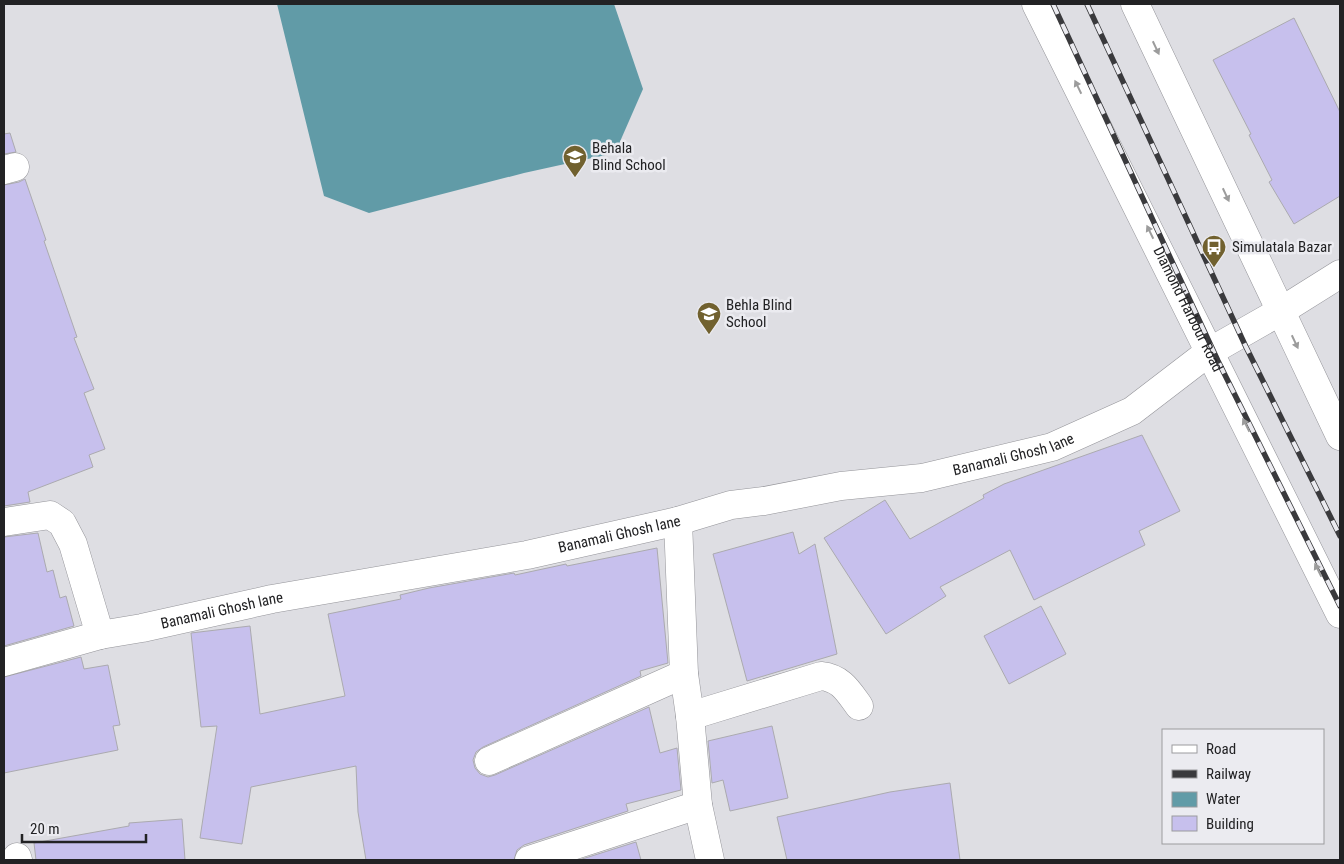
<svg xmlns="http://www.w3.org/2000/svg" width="1344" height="864" font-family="'Roboto Condensed',sans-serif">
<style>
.water{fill:#619ba7}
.building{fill:#c7c0ed;stroke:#abaaaf}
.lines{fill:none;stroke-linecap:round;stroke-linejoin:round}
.minor-casing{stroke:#949499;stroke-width:29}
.highway-casing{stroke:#949499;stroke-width:29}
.minor{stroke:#fff;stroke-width:28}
.highway{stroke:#fff;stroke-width:28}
.rail-casing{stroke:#3a3a3d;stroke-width:5.5}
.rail{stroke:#ebebf0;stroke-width:4;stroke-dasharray:11;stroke-linecap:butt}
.oneway{fill:#9c9c9c}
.labels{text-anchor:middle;stroke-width:5;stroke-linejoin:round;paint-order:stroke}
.poi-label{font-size:15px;fill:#222224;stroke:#ebebf0;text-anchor:start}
.street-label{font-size:15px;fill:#222224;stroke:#ebebf0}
</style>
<rect width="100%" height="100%" fill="#dedee3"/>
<path class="water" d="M 277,4 L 614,4 L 643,89 L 615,153 L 524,173 L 369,213 L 324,196 Z"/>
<path class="building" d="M 1294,18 L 1340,112 L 1340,196 L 1294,224 L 1269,182 L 1272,180 L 1249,135 L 1251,134 L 1213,60 Z
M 10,133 L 16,152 L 4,154 L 4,134 Z
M 25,179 L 46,240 L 44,241 L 77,337 L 74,338 L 94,389 L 84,393 L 105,449 L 89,455 L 93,467 L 28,492 L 30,502 L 4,506 L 4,185 L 19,182 Z
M 1142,435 L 1180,511 L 1139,531 L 1145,545 L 1034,600 L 1010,550 L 940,587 L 946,596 L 886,634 L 824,538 L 885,500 L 910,539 L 984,498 L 983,495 L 1004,484 Z
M 793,532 L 799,554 L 815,544 L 837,654 L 747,681 L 713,554 Z
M 38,533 L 47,572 L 53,570 L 60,598 L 66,596 L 74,626 L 4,646 L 4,537 Z
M 657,548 L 668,663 L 640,671 L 641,676 L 483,747 L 476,752 L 473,760 L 475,768 L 480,774 L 488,777 L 495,775 L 649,707 L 660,753 L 677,748 L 681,790 L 626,804 L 628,811 L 524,845 L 517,850 L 514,860 L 366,860 L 358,812 L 356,766 L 251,787 L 242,844 L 200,838 L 217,726 L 201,727 L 191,633 L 250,626 L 260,714 L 345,696 L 328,614 L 401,599 L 400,595 L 429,588 L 514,573 L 515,575 L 566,564 L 567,566 Z
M 1041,606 L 1066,654 L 1009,684 L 984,636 Z
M 81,657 L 84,669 L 108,665 L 120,725 L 113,726 L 118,750 L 4,773 L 4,677 Z
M 772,726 L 788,798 L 730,811 L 723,780 L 712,783 L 708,741 Z
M 950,783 L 960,860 L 787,860 L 777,817 L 890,792 Z
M 182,819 L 185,860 L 36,860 L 34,843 L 129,826 L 129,823 Z
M 636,842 L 641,860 L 579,860 Z"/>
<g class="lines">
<defs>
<g id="minor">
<path d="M 4,170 L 15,167"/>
<path d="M 678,521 L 684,674 L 690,716 L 698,805 L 710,860"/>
<path d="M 4,522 L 50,515 L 62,523 L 73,544 L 100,635"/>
<path id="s1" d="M 4,662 L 100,635 L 142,628 L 272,599 L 527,555 L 678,521 L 731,505 L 764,501 L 841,486 L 922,478 L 1052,447 L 1132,411 L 1209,352 L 1281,311 L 1340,274"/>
<path d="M 690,716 L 821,676 C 841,678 848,691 859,706"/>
<path d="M 489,761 L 684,674"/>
<path d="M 17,857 L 18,860"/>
<path d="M 529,860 L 698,805"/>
</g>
<g id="highway">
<path id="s2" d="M 1036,4 L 1340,614"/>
<path d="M 1135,4 L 1340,436"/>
</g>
</defs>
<use href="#minor" class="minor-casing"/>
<use href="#highway" class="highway-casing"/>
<use href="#minor" class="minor"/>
<use href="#highway" class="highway"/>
<defs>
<path id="rail" d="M 1053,4 L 1218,361 L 1340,606
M 1087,4 L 1246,347 L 1340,536"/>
</defs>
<use href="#rail" class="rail-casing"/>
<use href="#rail" class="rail"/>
</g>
<defs><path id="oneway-solid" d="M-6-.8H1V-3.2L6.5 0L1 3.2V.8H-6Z" transform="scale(1.25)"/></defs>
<g class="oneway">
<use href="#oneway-solid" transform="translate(1156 48) rotate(65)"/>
<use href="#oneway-solid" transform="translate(1078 87) rotate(-116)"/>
<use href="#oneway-solid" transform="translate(1226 195) rotate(65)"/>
<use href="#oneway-solid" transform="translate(1150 232) rotate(-116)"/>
<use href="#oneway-solid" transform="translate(1295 342) rotate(65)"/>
<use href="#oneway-solid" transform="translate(1246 425) rotate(-117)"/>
<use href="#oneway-solid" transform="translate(1318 570) rotate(-117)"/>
</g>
<defs>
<symbol id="school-pin" viewBox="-11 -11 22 30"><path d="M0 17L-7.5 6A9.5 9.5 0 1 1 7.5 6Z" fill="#71612f" stroke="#ebebf0"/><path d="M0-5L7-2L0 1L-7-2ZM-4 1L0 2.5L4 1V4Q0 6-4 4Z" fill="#fff"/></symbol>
<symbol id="bus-pin" viewBox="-11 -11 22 30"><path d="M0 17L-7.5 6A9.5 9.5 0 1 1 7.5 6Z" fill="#71612f" stroke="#ebebf0"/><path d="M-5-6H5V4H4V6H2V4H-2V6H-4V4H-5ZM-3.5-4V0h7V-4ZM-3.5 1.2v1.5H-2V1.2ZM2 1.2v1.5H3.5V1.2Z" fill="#fff"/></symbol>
</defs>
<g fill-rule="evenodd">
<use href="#school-pin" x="561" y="143" width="28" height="38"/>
<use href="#bus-pin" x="1200" y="233" width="28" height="38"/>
<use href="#school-pin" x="695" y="300" width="28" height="38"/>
</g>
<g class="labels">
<g class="poi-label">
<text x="592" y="153">Behala<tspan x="592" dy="17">Blind School</tspan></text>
<text x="1232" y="252">Simulatala Bazar</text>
<text x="726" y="310">Behla Blind<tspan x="726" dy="17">School</tspan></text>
</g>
<g class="street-label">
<text dy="5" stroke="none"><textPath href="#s2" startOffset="341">Diamond Harbour Road</textPath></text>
<text dy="5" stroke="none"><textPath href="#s1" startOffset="1032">Banamali Ghosh lane</textPath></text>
<text dy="5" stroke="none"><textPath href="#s1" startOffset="629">Banamali Ghosh lane</textPath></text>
<text dy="5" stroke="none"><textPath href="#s1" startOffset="224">Banamali Ghosh lane</textPath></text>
</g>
</g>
<rect width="1344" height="864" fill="none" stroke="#222224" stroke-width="10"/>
<rect x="1162" y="729" width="162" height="115" fill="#ebebf0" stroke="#9b9b9e"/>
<rect x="1172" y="745" width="25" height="8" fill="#ffffff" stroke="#9b9b9e"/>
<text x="1206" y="754" font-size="15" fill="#222224">Road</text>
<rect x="1172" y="770" width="25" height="8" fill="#3a3a3d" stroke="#9b9b9e"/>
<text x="1206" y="779" font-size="15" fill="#222224">Railway</text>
<rect x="1172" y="792" width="25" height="15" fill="#619ba7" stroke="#9b9b9e"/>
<text x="1206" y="804" font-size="15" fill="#222224">Water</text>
<rect x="1172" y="816" width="25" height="15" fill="#c7c0ed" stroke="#9b9b9e"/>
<text x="1206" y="829" font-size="15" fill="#222224">Building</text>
<path d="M22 834v8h124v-8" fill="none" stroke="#222224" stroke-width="2.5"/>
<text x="30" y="834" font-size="15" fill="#222224" stroke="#ebebf0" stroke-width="4" paint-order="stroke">20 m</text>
</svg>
